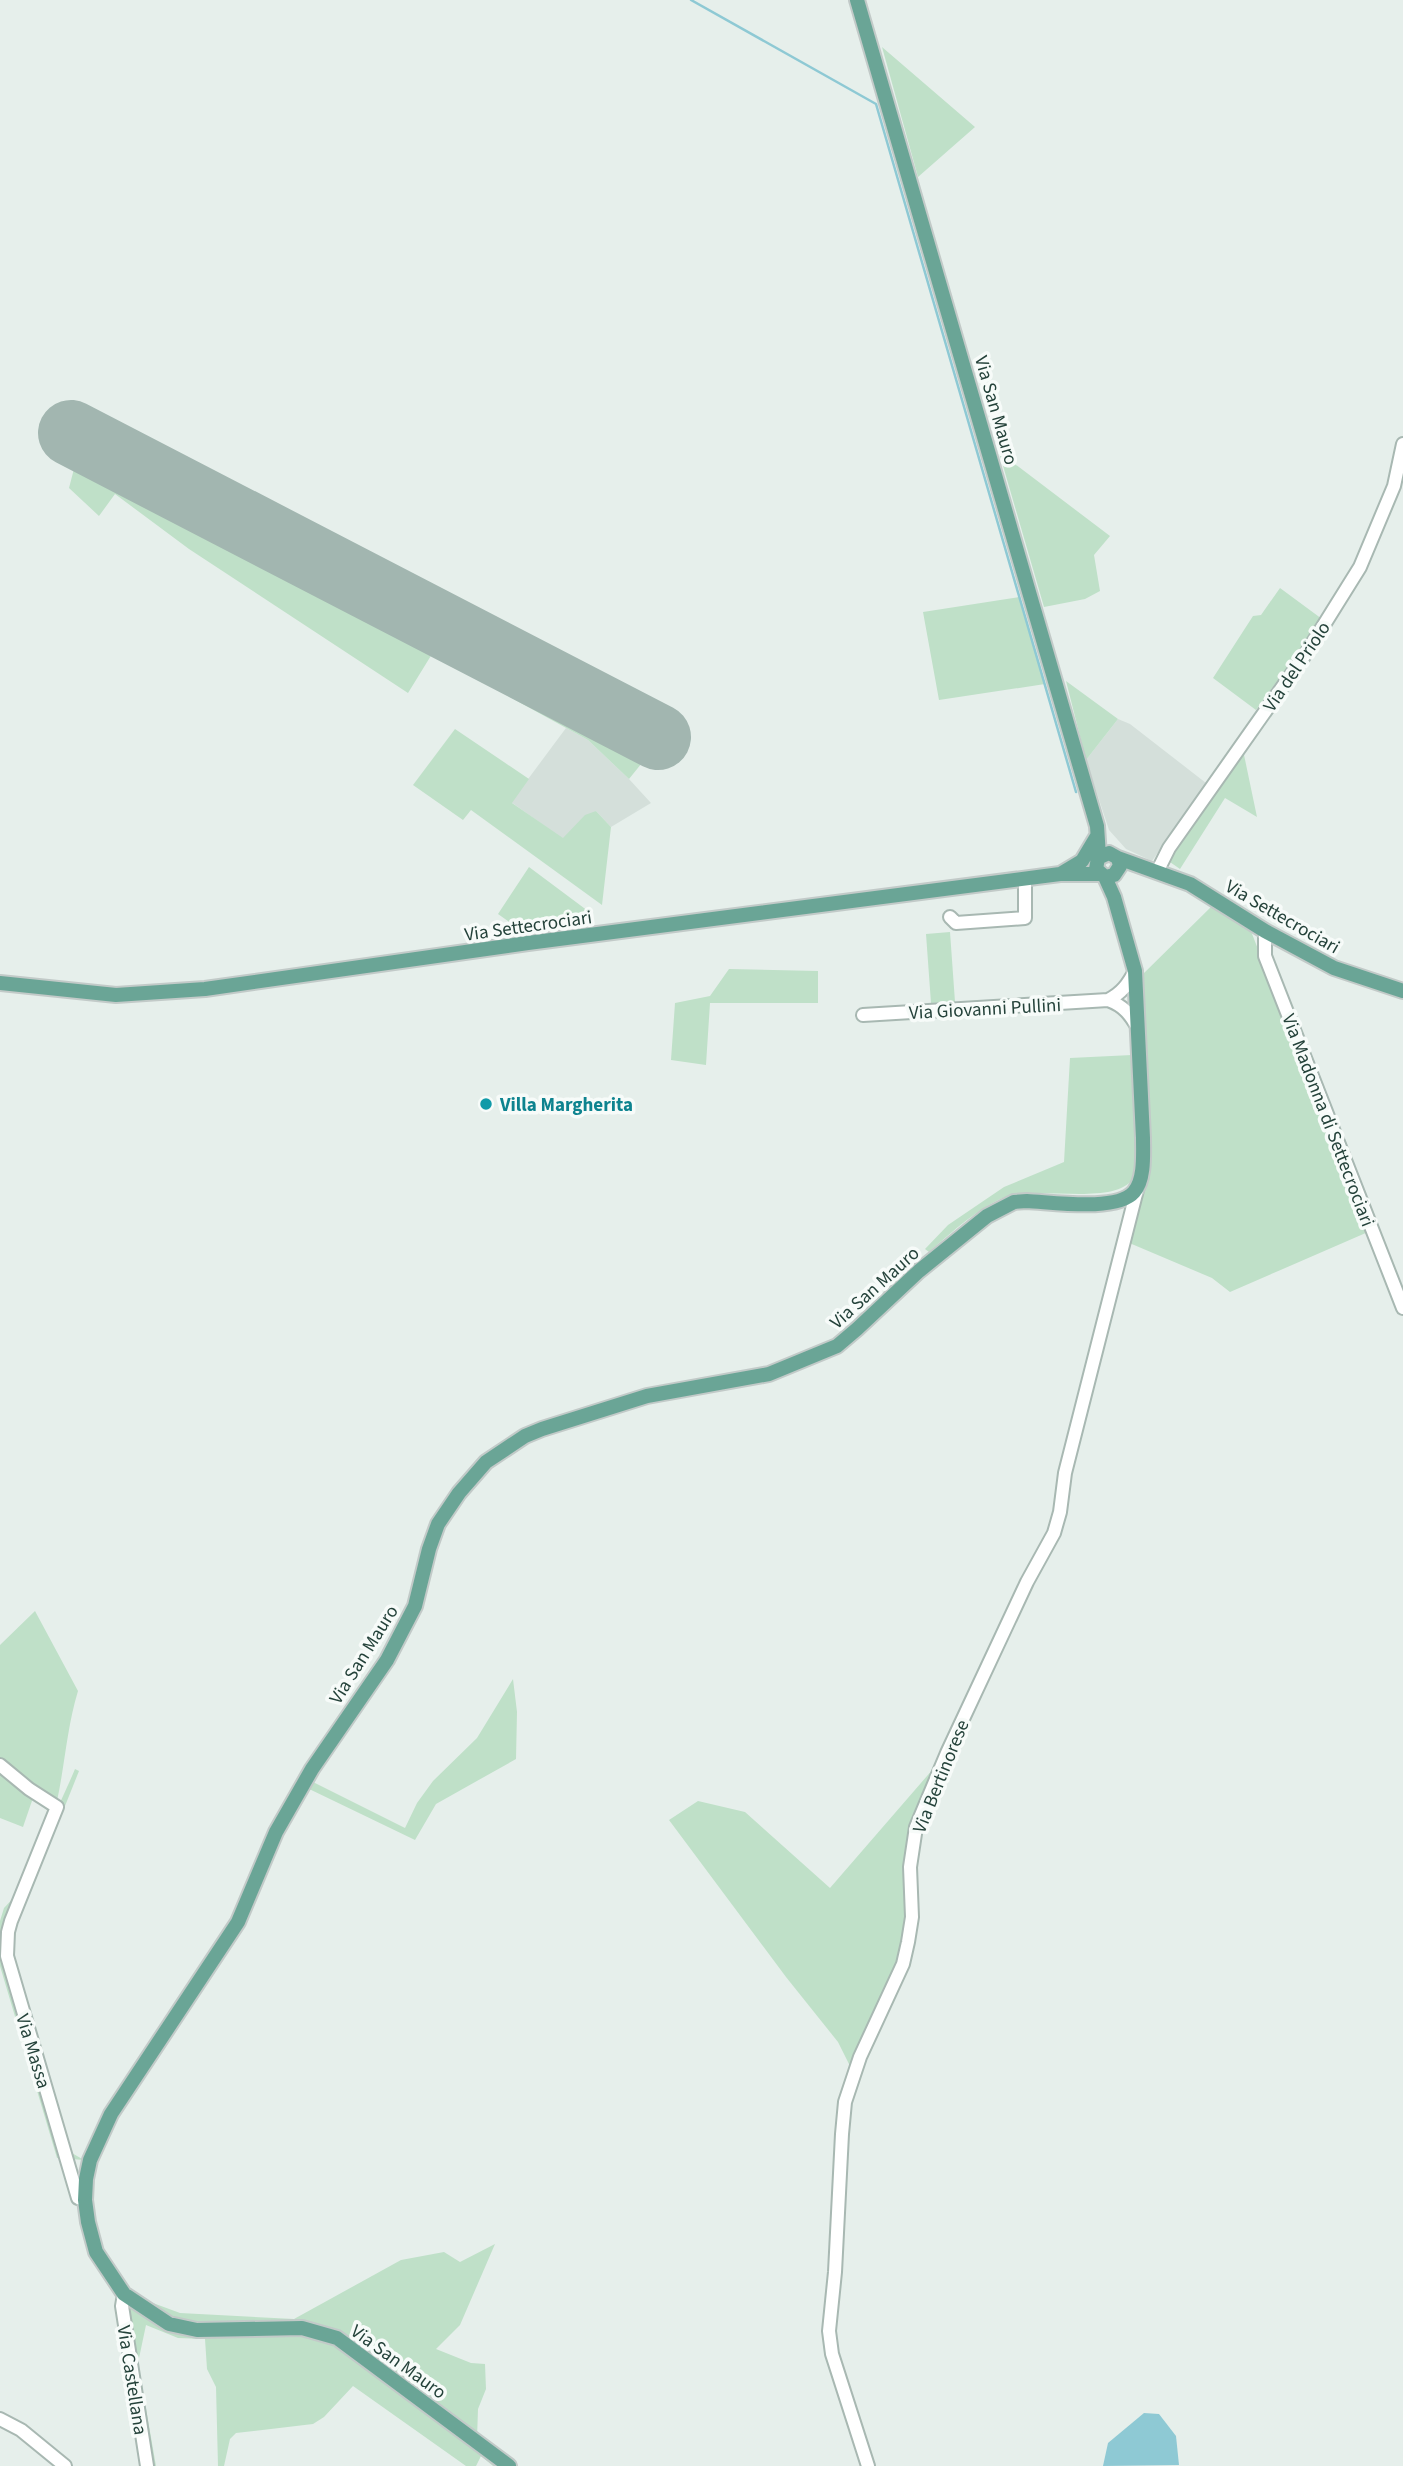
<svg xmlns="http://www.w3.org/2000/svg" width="1403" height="2466" font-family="'Source Sans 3',sans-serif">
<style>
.built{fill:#d4dfda}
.green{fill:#bfe0c8}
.water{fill:#8ec9d4}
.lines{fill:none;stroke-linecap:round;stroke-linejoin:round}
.stream{stroke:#8ec9d4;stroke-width:2.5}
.runway{stroke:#a2b6b0;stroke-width:66}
.minor-casing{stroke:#a8b8b2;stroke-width:16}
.major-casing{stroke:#c2cac8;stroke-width:18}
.minor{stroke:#fff;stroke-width:12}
.major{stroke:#6aa596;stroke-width:14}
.culture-dot{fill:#0f9aa8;stroke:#f7fbf9;stroke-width:2.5}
.labels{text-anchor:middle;stroke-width:7;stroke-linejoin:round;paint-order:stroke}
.street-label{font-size:19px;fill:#24423a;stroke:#f7fbf9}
.culture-label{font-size:19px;font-weight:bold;fill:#0d838f;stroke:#f7fbf9;text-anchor:start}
</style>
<rect width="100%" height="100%" fill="#e6efeb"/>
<path class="built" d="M 1118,719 L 1130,724 L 1206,783 L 1152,861 L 1126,849 L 1109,830 L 1086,760 Z
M 566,728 L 588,740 L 629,779 L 651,803 L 611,827 L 596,811 L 563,839 L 511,802 Z"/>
<path class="green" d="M 882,47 L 975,127 L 918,177 Z
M 68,441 L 207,519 L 654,748 L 629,779 L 588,740 L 432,654 L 408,693 L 189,549 L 115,494 L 99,516 L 69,488 L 75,465 L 65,455 Z
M 999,452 L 1110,536 L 1094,555 L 1100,591 L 1085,599 L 1044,607 Z
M 1280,588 L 1322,619 L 1256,710 L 1213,678 L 1253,616 L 1261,615 Z
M 1019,597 L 1045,684 L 939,700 L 923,612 Z
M 1066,681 L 1118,719 L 1086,760 Z
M 455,729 L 529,779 L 512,803 L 563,838 L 585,815 L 596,811 L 611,827 L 602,905 L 471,810 L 463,820 L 413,785 Z
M 1243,750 L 1257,817 L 1225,798 L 1180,869 L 1167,860 Z
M 529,867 L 592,914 L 591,928 L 528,935 L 498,914 Z
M 1213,905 L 1249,926 L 1368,1232 L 1230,1292 L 1212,1278 L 1127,1242 L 1146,1175 L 1142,975 Z
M 950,932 L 955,1002 L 931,1003 L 926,934 Z
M 729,969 L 818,971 L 818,1003 L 710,1003 L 706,1065 L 671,1060 L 675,1003 L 710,996 Z
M 1132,1055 C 1134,1077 1144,1164 1133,1179 C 1113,1206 1038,1186 1008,1196 C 981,1205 951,1233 929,1252 L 925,1249 L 948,1225 L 1004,1187 L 1064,1162 L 1070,1058 Z
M 35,1611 L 78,1691 C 67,1727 65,1764 57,1801 L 0,1763 L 0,1645 Z
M 513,1679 L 517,1712 L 516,1759 L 436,1804 L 415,1840 L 305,1787 L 309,1780 L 405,1828 L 417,1803 L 433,1781 L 477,1738 Z
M 940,1761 L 912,1828 L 900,1966 L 851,2068 L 838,2042 L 786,1977 L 669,1820 L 698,1801 L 745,1812 L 830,1888 Z
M 0,1769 L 17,1782 L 15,1787 L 34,1795 L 23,1827 L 0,1818 Z
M 75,1769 L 79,1771 L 13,1936 L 13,1954 L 70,2152 L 84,2160 L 57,2158 L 0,1966 L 0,1921 L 4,1908 L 17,1894 L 3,1939 L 5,1959 L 27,2038 L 31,2038 C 27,2010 13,1983 10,1955 C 4,1916 58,1810 75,1769 Z
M 495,2244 L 460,2325 L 436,2349 L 471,2363 L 485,2364 L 486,2389 L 478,2409 L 477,2439 L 340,2337 L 193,2325 L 166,2318 L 134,2296 L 180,2313 L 294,2319 L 401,2260 L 444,2252 L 460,2262 Z
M 128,2303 L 141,2315 L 161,2325 L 304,2334 L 326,2340 L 357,2359 L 500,2466 L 493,2466 L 481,2456 L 476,2466 L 466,2466 L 353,2386 L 324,2417 L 313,2424 L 236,2433 L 230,2439 L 224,2466 L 218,2466 L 216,2387 L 207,2369 L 205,2339 L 178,2338 L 146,2325 L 138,2363 L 156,2466 L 149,2466 Z"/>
<path class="water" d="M 1144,2413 L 1159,2414 L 1176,2436 L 1179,2465 L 1103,2466 L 1108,2443 Z"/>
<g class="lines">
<path class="stream" d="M 691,0 L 876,104 L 1076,792"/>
<path class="runway" d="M 71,433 L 658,737"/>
<defs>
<path id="minor" d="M 1157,872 L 1169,848 L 1307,652 L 1360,567 L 1394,486 L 1403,444
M 950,917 L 956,923 L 1025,918 L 1025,879
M 1265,931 L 1265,956 L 1403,1308
M 1108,1000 C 1122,993 1128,984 1135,971
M 863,1015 L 1108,1000 C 1124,1006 1130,1014 1138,1028
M 0,1765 L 29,1789 L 57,1807 L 11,1921 L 8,1932 L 7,1956 L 78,2198 L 85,2200
M 124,2294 L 122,2306 L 147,2466
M 0,2419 L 21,2430 L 65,2466
M 868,2466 L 832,2354 L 829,2331 L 835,2272 L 842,2134 L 845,2102 L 860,2057 L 903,1964 L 908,1942 L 912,1917 L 910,1867 L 916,1827 L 947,1753 L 1027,1582 L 1054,1533 L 1060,1512 L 1065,1473 L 1138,1186"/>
<path id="major" d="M 857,0 L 1097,826 L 1099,856
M 1118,858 L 1190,884 L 1265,931 L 1334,968 L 1403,991
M 1062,873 L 1082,861 L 1097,836
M 0,983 L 116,995 L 205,989 L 528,943 L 1060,874 L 1100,874
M 509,2466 L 337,2338 L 302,2328 L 197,2330 L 169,2324 L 124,2294 L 96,2252 L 88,2222 L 85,2200 L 86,2179 L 90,2160 L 111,2114 L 238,1922 L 276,1832 L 312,1769 L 387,1660 L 415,1606 L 429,1549 L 438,1524 L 459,1493 L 486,1462 L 525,1436 L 542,1429 L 647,1396 L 769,1374 L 837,1346 L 857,1329 L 919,1271 L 987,1216 L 1014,1202 L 1027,1201 C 1052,1202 1117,1212 1134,1192 C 1145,1179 1143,1154 1143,1138 L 1135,971 L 1114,897 L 1105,877 L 1096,869 L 1098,858 L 1109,853 L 1118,858 L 1120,866 L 1114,875 L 1105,877"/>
</defs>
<use href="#minor" class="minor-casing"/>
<use href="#major" class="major-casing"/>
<use href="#minor" class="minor"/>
<use href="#major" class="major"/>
</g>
<circle class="culture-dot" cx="486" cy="1104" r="7"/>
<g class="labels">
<g class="street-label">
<text transform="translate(997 410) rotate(74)" y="7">Via San Mauro</text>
<text transform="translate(1296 666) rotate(-56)" y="7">Via del Priolo</text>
<text transform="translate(1283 916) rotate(30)" y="7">Via Settecrociari</text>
<text transform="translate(528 925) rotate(-8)" y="7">Via Settecrociari</text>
<text transform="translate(985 1008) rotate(-3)" y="7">Via Giovanni Pullini</text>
<text transform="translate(1329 1120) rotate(69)" y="7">Via Madonna di Settecrociari</text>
<text transform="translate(874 1287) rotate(-42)" y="7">Via San Mauro</text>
<text transform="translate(363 1654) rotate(-58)" y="7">Via San Mauro</text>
<text transform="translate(940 1776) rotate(-68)" y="7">Via Bertinorese</text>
<text transform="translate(34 2051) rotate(73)" y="7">Via Massa</text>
<text transform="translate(399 2361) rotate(36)" y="7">Via San Mauro</text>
<text transform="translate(133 2380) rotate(81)" y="7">Via Castellana</text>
</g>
<g class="culture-label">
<text x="500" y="1111">Villa Margherita</text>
</g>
</g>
</svg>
